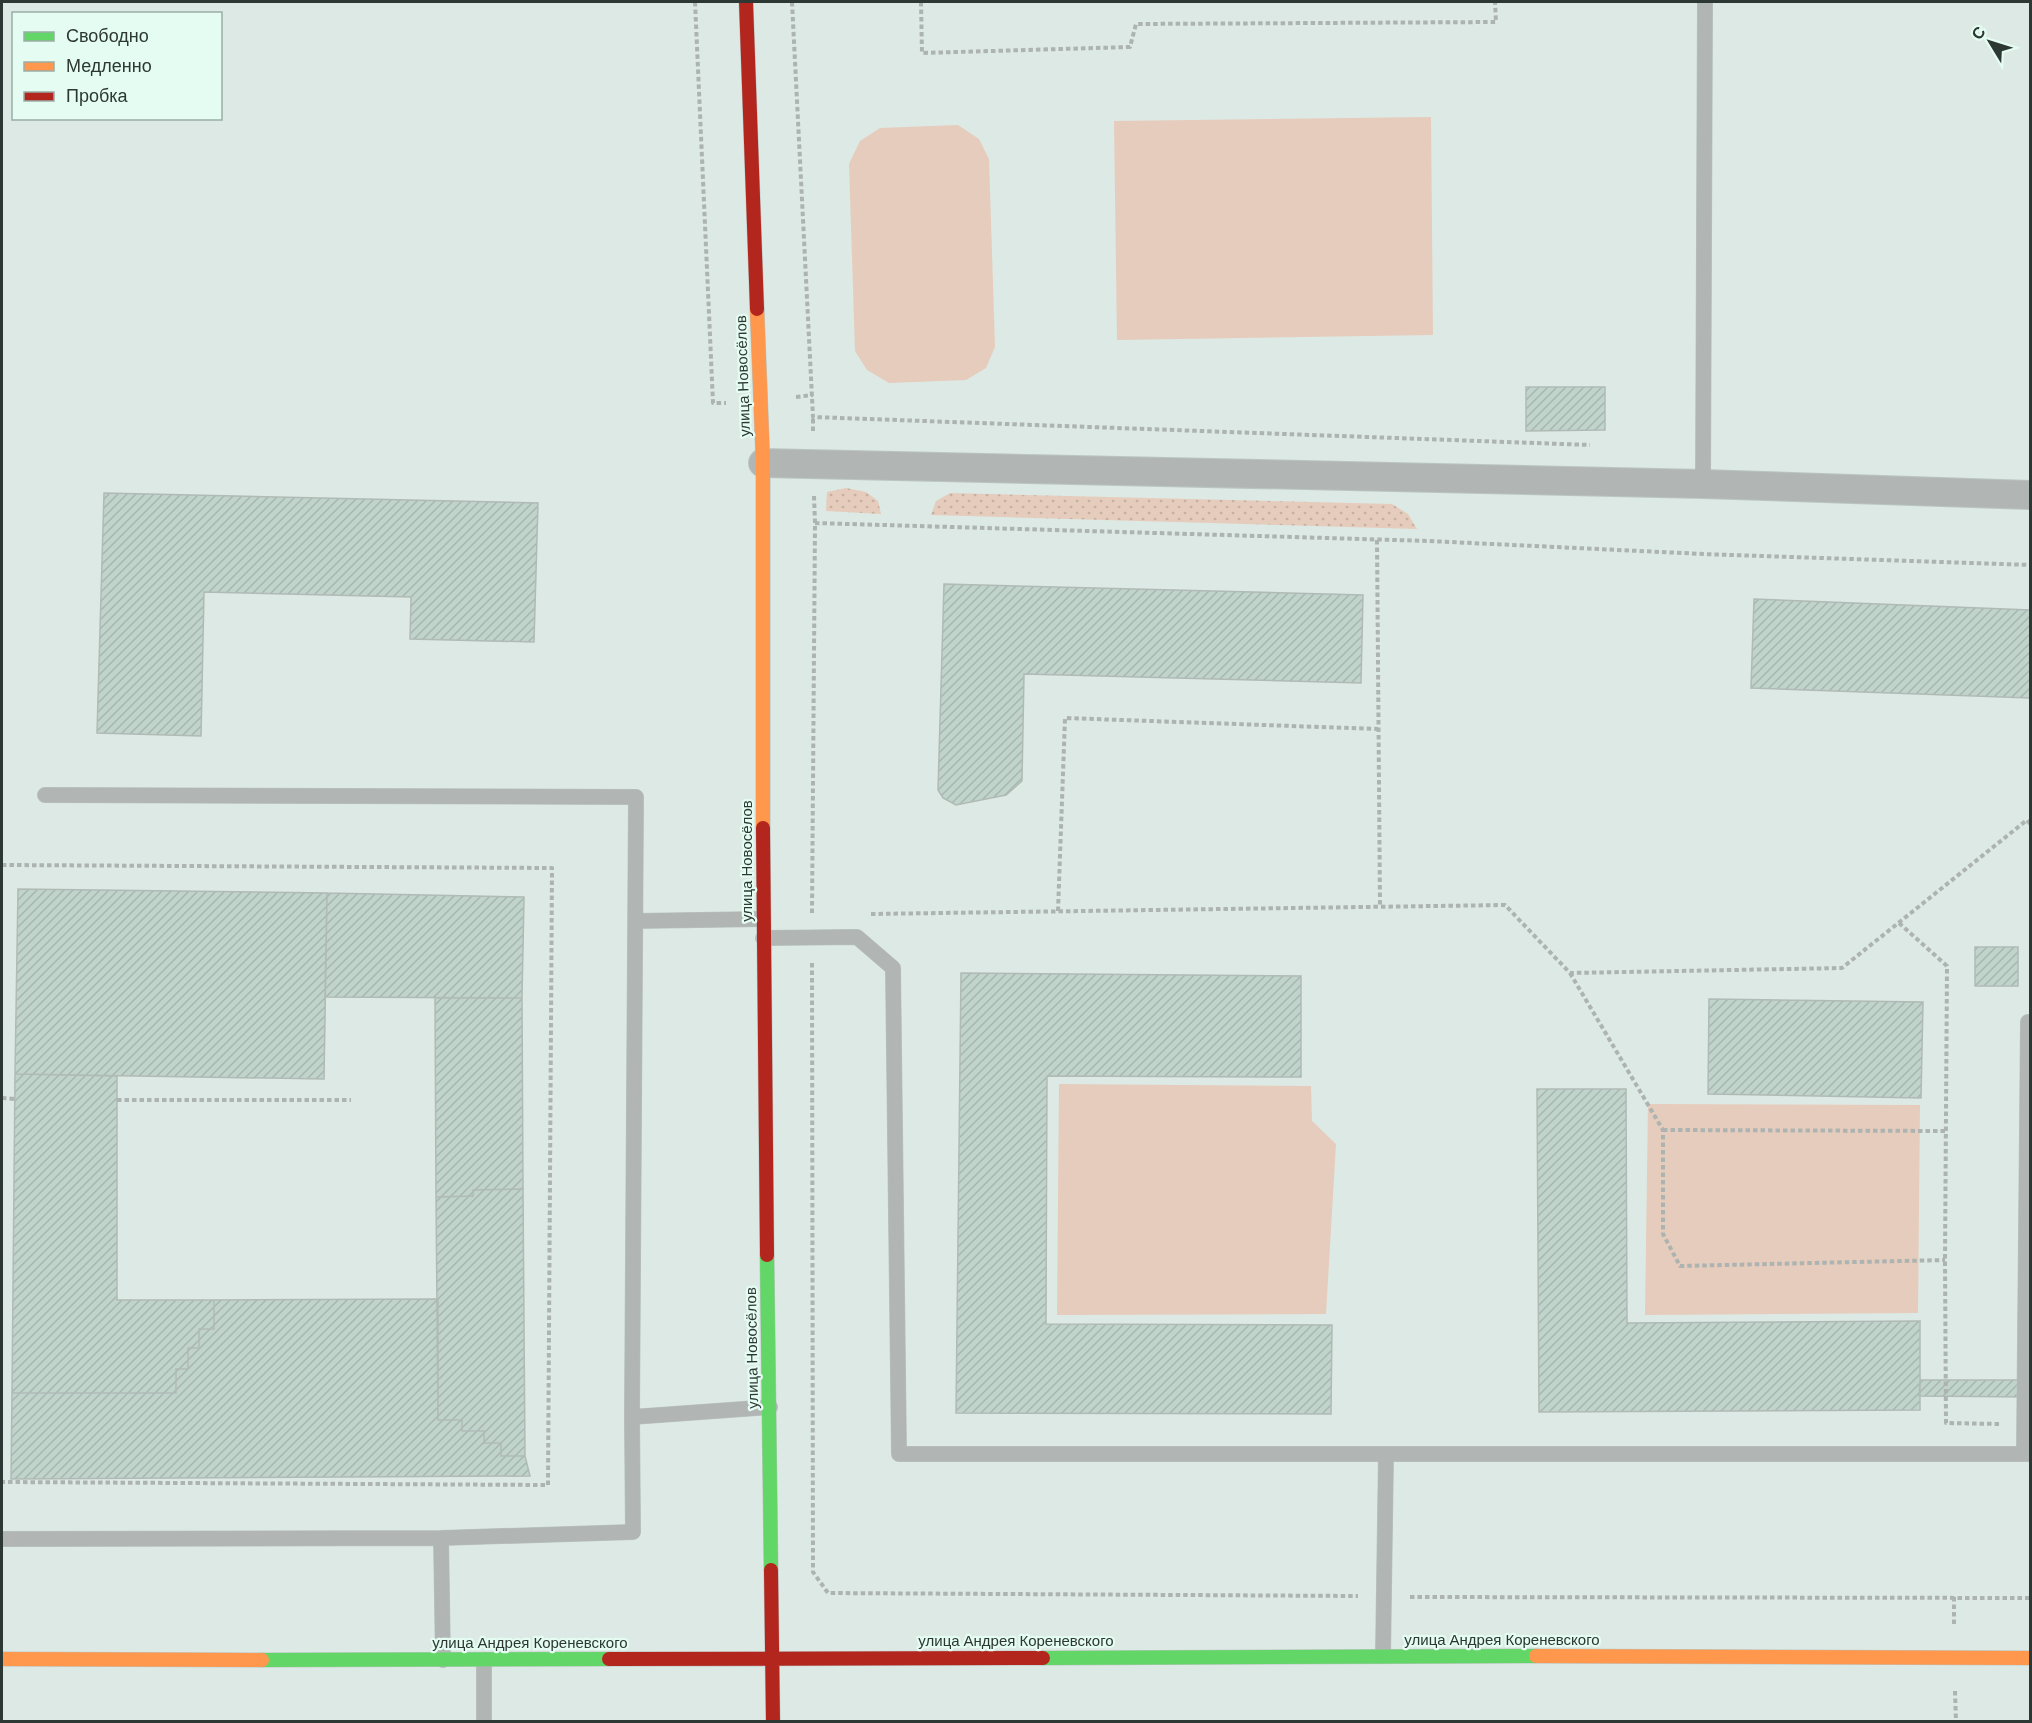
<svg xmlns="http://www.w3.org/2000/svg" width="2032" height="1723" font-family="'DM Sans',sans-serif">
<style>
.grass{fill:url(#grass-dots)}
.green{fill:#e6ccbc}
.building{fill:url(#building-hatch);stroke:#b0bab6;stroke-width:1.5}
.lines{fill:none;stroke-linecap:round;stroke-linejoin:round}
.lane-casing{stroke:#bbc5c1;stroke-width:16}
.street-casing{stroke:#bbc5c1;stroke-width:30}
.fast-casing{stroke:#bbc5c1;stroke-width:15}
.slow-casing{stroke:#bbc5c1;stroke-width:15}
.jam-casing{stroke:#bbc5c1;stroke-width:15}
.path{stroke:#adb3b0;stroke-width:4;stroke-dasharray:4.5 3;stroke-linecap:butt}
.lane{stroke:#b1b6b4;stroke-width:15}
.street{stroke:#b1b6b4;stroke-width:28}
.fast{stroke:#63d668;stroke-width:14}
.slow{stroke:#ff974d;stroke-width:14}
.jam{stroke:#b3261e;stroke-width:14}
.labels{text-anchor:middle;stroke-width:4.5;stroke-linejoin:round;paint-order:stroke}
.street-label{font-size:15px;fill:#2d3733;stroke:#e4fcf2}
</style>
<defs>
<pattern id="grass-dots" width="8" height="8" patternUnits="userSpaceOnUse" patternTransform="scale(1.5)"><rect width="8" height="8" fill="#e6ccbc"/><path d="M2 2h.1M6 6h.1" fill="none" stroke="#c6b0a2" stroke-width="1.8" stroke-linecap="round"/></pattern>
<pattern id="building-hatch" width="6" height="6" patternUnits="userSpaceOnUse" patternTransform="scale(1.5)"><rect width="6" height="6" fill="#c1d4cc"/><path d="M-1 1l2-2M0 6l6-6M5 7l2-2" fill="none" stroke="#a6b7b0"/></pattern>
</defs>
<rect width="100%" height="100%" fill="#dde9e4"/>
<path class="grass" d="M 846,488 L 866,492 L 878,501 L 881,514 L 826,511 L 827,492 Z
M 950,493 L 1392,504 L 1408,514 L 1417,529 L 931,515 L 936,501 Z"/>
<path class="green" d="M 1431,117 L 1433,335 L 1117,340 L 1114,121 Z
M 958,125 L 979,139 L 989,159 L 995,347 L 986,368 L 966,380 L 889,383 L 867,370 L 855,351 L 849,164 L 860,141 L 880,128 Z
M 1059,1084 L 1311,1086 L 1312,1121 L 1336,1144 L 1326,1314 L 1057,1315 Z
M 1648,1104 L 1920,1105 L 1918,1313 L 1645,1315 Z"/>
<path class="building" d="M 1526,387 L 1605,387 L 1605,430 L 1526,431 Z
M 104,493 L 538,503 L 534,642 L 410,639 L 411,597 L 204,592 L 201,736 L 97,733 Z
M 944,584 L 1363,595 L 1361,683 L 1024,674 L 1022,781 L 1006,795 L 956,805 L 943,798 L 938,790 Z
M 1754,599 L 2030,610 L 2030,698 L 1751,688 Z
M 18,889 L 327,893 L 324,1079 L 15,1074 Z
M 327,893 L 524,897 L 522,998 L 325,997 Z
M 1975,947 L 2018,947 L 2018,986 L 1975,986 Z
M 961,973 L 1301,976 L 1301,1077 L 1047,1076 L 1046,1324 L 1332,1325 L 1331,1414 L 956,1413 Z
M 435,998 L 522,998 L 523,1189 L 473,1190 L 473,1196 L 436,1197 Z
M 1709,999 L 1923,1002 L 1921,1098 L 1708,1094 Z
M 15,1074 L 117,1076 L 117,1300 L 214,1300 L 214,1329 L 199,1329 L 199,1348 L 188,1348 L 188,1369 L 176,1369 L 176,1393 L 12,1393 Z
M 1537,1089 L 1626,1089 L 1627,1323 L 1920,1321 L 1920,1410 L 1539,1412 Z
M 523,1189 L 525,1456 L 501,1456 L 501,1443 L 484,1443 L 484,1431 L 462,1431 L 462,1420 L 438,1420 L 436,1197 L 473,1196 L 473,1190 Z
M 438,1299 L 438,1420 L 462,1420 L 462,1431 L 484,1431 L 484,1443 L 501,1443 L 501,1456 L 525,1456 L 530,1476 L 11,1479 L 12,1393 L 176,1393 L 176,1369 L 188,1369 L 188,1348 L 199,1348 L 199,1329 L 214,1329 L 214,1300 Z
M 1920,1380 L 2030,1380 L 2030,1397 L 1919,1396 Z"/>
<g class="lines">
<defs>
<path id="lane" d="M 1703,484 L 1705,2
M 45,795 L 636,797 L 632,1417 L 633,1532 L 441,1538 L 443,1660
M 635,921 L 763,919
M 763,938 L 857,937 L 893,968 L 899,1454 L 2030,1454
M 632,1417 L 770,1407
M 2024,1453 L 2028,1022 L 2030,1022
M 2,1539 L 441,1538
M 1383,1656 L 1386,1454
M 484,1722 L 484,1660"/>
<path id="street" d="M 763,463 L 1703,484 L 2030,495"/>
<path id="fast" d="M 767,1255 L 771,1570
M 1043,1658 L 1536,1656
M 262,1660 L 609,1659"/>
<path id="slow" d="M 757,309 L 763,463 L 763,828
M 1536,1656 L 2030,1658
M 2,1659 L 262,1660"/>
<path id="jam" d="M 746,2 L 757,309
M 763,828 L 767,1255
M 771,1570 L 773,1722
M 609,1659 L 1043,1658"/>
</defs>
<use href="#lane" class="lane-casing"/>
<use href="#street" class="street-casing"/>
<use href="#fast" class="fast-casing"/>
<use href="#slow" class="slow-casing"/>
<use href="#jam" class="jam-casing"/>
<path class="path" d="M 695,2 L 713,403 L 726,403
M 792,2 L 813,417 L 1590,445
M 921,2 L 922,53 L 1130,47 L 1136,24 L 1496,22 L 1495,2
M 796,397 L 813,395
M 813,431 L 813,417
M 814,496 L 815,523
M 1377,540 L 1380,907
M 2,865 L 552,868 L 548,1485 L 2,1482
M 1058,911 L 1065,718 L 1378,729
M 812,913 L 815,523 L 1429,541 L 1703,554 L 2030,565
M 871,914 L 1505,905 L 1570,973 L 1842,968 L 2027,820 L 2030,824
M 1899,923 L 1947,966 L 1945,1260 L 1946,1423 L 1999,1424
M 812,963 L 813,1572 L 828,1593 L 1358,1596
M 1570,973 L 1663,1130 L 1663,1234 L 1680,1266 L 1945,1260
M 2,1098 L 15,1099
M 117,1100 L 351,1100
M 1663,1130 L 1947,1131
M 1410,1597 L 2030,1598
M 1954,1597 L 1954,1624
M 1955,1691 L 1956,1722"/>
<use href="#lane" class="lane"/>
<use href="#street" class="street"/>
<use href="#fast" class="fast"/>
<use href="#slow" class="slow"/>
<use href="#jam" class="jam"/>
</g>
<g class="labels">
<g class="street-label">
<text transform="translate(743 376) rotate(-92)" y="5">улица Новосёлов</text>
<text transform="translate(747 861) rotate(-90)" y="5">улица Новосёлов</text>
<text transform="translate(752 1348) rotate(-91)" y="5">улица Новосёлов</text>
<text x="1502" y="1645">улица Андрея Кореневского</text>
<text x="1016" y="1646">улица Андрея Кореневского</text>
<text x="530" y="1648">улица Андрея Кореневского</text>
</g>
</g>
<rect width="2032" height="1723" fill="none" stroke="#2d3733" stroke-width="6"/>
<rect x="12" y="12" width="210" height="108" fill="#e4fcf2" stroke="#9bada6" stroke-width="1.5"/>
<rect x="24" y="32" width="30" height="9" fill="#63d668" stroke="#9bada6" stroke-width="1.5"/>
<text x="66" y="42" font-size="18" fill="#2d3733">Свободно</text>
<rect x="24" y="62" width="30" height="9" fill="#ff974d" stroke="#9bada6" stroke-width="1.5"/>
<text x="66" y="72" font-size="18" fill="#2d3733">Медленно</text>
<rect x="24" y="92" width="30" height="9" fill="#b3261e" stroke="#9bada6" stroke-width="1.5"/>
<text x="66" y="102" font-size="18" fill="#2d3733">Пробка</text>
<g transform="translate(1990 42) rotate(308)" stroke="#e4fcf2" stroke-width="4.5" paint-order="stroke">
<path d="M0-4.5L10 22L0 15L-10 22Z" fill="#2d3733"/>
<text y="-9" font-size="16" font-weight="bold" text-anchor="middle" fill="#2d3733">С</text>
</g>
</svg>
